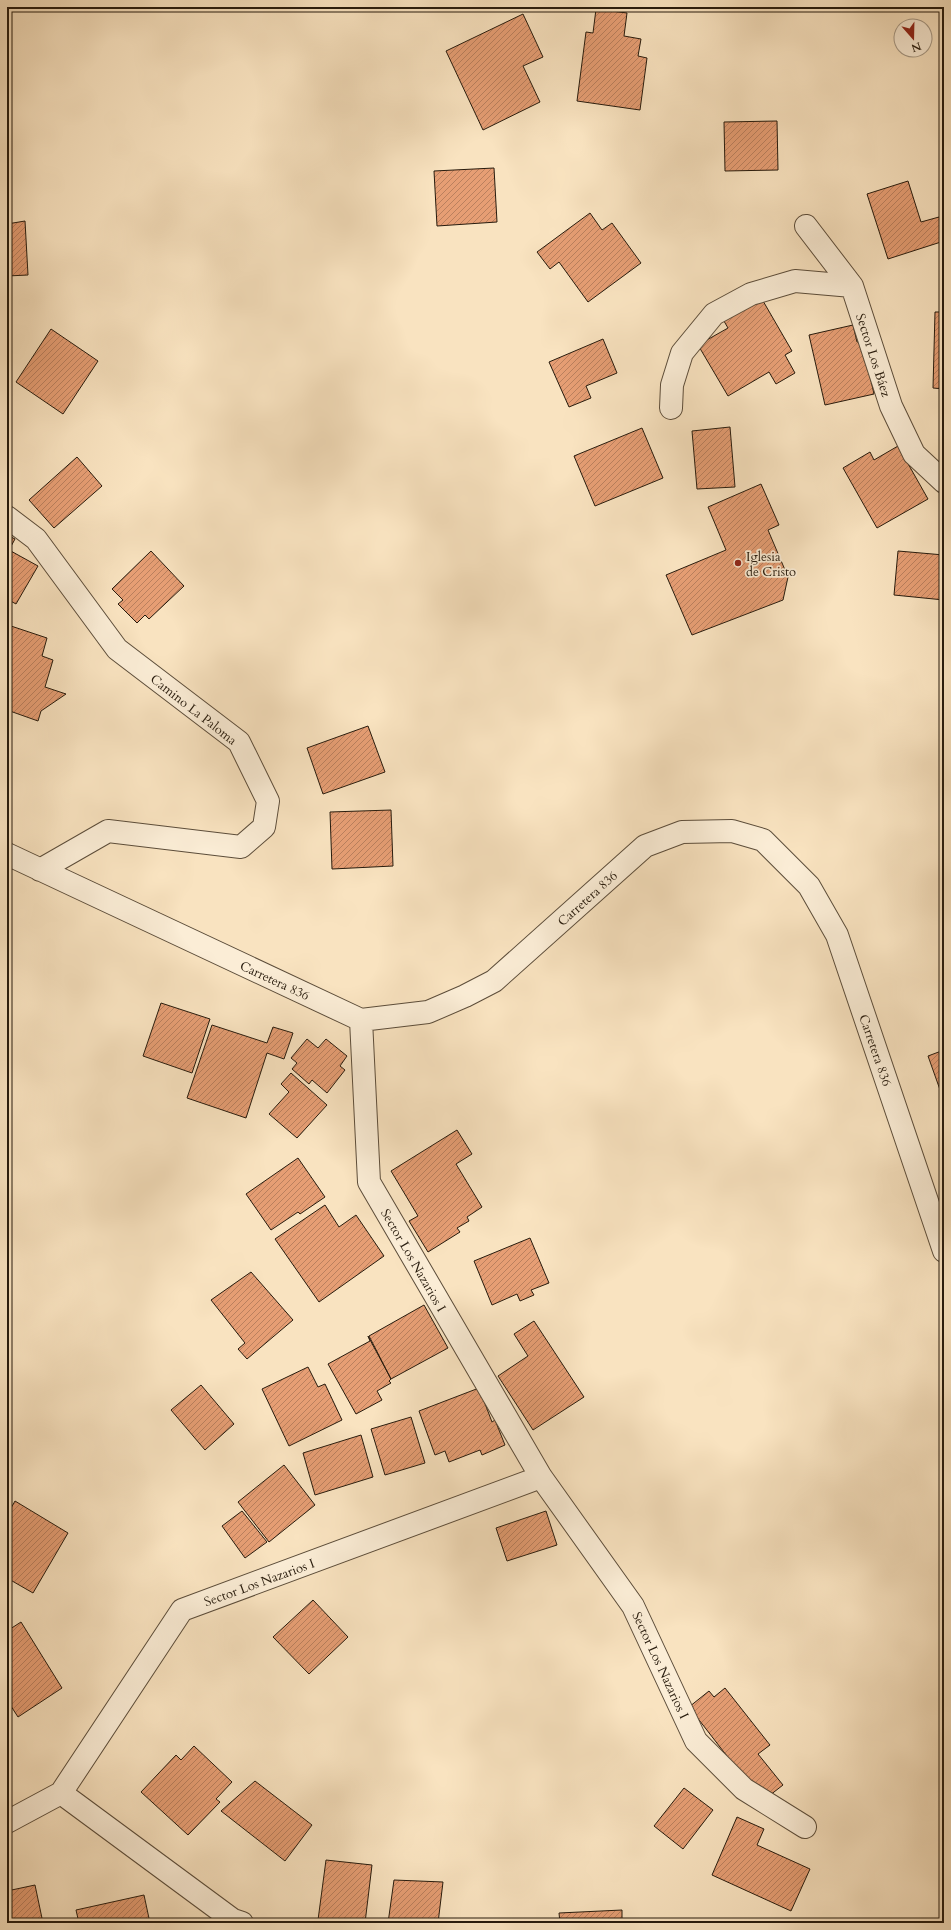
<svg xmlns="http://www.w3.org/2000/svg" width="951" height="1930" font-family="Cardo,serif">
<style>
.building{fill:url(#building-hatch);stroke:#271b0d}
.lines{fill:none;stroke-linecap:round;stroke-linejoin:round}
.minor-casing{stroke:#5c4d3a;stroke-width:24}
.minor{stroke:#fbedd6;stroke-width:22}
.poi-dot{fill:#8f2418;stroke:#fbedd6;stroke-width:1.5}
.labels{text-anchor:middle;stroke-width:3.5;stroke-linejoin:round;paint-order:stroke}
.street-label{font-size:13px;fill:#271b0d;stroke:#fbedd6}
.poi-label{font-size:13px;fill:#271b0d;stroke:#fbedd6;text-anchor:start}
</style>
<defs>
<pattern id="building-hatch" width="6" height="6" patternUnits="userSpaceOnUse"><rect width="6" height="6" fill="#e69e74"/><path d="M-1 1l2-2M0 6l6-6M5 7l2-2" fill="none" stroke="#ba805e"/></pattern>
</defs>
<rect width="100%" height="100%" fill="#f9e3c0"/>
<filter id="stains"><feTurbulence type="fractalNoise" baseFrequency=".005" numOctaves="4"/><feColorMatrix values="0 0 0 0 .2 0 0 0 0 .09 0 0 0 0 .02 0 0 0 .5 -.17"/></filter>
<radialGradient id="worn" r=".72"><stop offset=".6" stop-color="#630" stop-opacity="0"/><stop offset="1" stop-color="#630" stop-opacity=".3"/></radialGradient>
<path class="building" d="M 596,9 L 627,13 L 624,36 L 641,39 L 638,56 L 647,58 L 640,110 L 577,101 L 586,32 L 593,33 Z
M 523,14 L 543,57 L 523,66 L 540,102 L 483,130 L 446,51 Z
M 777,121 L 778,170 L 725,171 L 724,122 Z
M 494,168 L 497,222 L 437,226 L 434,171 Z
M 908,181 L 921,222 L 939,217 L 944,232 L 944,241 L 888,259 L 867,194 Z
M 590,213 L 602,230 L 612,223 L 641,263 L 588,302 L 559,262 L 550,269 L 537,252 Z
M 25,221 L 28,275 L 7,276 L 7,224 Z
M 759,294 L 792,351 L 785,355 L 795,373 L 776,384 L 769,372 L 728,396 L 698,345 L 728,328 L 721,316 Z
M 935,312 L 944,312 L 944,389 L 933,388 Z
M 853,325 L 857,342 L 862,341 L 874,394 L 825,405 L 809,335 Z
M 51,329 L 98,361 L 63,414 L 16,382 Z
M 603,339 L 617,373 L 586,386 L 591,398 L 569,407 L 549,362 Z
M 730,427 L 735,487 L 697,489 L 692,431 Z
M 642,428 L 663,478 L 595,506 L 574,456 Z
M 898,446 L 928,499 L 877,528 L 843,468 L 870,452 L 874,460 Z
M 77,457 L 102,486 L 54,528 L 29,500 Z
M 761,484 L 779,525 L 768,530 L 788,577 L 783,600 L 692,635 L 666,575 L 726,550 L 708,507 Z
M 7,535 L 15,539 L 9,550 L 38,566 L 16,604 L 7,599 Z
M 151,551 L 184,586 L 149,619 L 145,615 L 137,623 L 118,604 L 123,600 L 112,589 Z
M 898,551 L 944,555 L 944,600 L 894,595 Z
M 7,615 L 11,616 L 8,625 L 47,638 L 42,656 L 53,660 L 45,687 L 66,694 L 41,711 L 38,721 L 7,710 Z
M 368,726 L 385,772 L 323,794 L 307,748 Z
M 391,810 L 393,866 L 332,869 L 330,812 Z
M 161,1003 L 210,1019 L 192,1073 L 143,1056 Z
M 212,1025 L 267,1043 L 273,1027 L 293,1033 L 284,1059 L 267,1053 L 246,1118 L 187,1098 Z
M 307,1039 L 318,1048 L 326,1039 L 347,1056 L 340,1066 L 345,1070 L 327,1093 L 312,1080 L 309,1084 L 292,1069 L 297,1063 L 291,1058 Z
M 944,1050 L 944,1101 L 928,1056 Z
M 291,1073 L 327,1105 L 297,1138 L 269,1114 L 289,1092 L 281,1084 Z
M 457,1130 L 472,1154 L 456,1164 L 482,1207 L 467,1217 L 469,1221 L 457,1228 L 460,1232 L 428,1252 L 409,1221 L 418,1216 L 391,1171 Z
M 298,1158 L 325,1197 L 300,1214 L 298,1212 L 271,1230 L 246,1194 Z
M 325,1205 L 339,1227 L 356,1215 L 384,1256 L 319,1302 L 275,1239 Z
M 530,1238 L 549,1283 L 531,1290 L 534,1295 L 520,1301 L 517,1294 L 492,1305 L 474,1261 Z
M 251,1272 L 293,1320 L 247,1359 L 238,1349 L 245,1343 L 211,1300 Z
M 424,1305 L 448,1348 L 391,1379 L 369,1336 Z
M 534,1321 L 584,1397 L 533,1430 L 498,1376 L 528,1356 L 514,1334 Z
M 368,1336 L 391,1379 L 389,1381 L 391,1383 L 377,1391 L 382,1400 L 356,1414 L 328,1364 L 370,1341 Z
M 308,1367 L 318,1387 L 325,1384 L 342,1420 L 289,1446 L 262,1389 Z
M 201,1385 L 234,1424 L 205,1450 L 171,1410 Z
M 479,1388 L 492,1422 L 495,1420 L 505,1445 L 482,1455 L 480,1450 L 449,1462 L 445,1451 L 435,1455 L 419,1411 Z
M 411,1417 L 425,1463 L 385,1475 L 371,1429 Z
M 361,1435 L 373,1477 L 315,1495 L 303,1453 Z
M 284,1465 L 315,1505 L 269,1542 L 238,1502 Z
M 15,1501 L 68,1533 L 33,1593 L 7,1578 L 7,1515 Z
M 242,1511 L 267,1542 L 245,1558 L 222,1526 Z
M 546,1511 L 557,1545 L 507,1561 L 496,1528 Z
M 313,1600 L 348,1637 L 309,1674 L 273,1637 Z
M 21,1622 L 62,1688 L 18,1717 L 7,1700 L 7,1631 Z
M 725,1688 L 770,1745 L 758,1754 L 783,1785 L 765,1799 L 737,1769 L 689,1707 L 709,1691 L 714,1697 Z
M 194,1746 L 232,1782 L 216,1799 L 220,1802 L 188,1835 L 141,1792 L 176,1755 L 181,1760 Z
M 255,1781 L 312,1825 L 285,1861 L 221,1811 Z
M 684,1788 L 713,1810 L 683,1849 L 654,1826 Z
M 737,1817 L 764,1829 L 757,1845 L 810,1869 L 791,1911 L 712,1875 Z
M 326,1860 L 372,1865 L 365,1923 L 344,1923 L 318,1920 Z
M 394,1880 L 443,1882 L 438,1923 L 388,1923 Z
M 35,1885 L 43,1923 L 7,1923 L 7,1891 Z
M 144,1895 L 150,1923 L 79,1923 L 76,1910 Z
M 622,1910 L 622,1923 L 560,1923 L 559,1913 Z"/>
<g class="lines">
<defs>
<path id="minor" d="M 806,226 L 852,286 L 891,406 L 914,454 L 944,482
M 671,408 L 672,385 L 682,353 L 714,314 L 751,294 L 795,281 L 852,286
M 7,517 L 36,539 L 117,649 L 239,742 L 268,801 L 264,827 L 241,847 L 108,831 L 40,870
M 7,854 L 361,1020 L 428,1012 L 465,996 L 494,981 L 645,846 L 682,832 L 732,831 L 763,840 L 809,886 L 837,935 L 944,1251
M 361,1020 L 369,1182 L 541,1477 L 633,1606 L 696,1741 L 744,1789 L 805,1827
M 61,1793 L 233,1920 L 242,1923
M 7,1822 L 61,1793 L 182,1610 L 541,1477"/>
</defs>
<use href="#minor" class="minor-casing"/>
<use href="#minor" class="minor"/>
</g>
<circle class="poi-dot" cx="738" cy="563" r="4"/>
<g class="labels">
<g class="street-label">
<text transform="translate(874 355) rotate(72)" y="5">Sector Los Báez</text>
<text transform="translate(194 709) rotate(38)" y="5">Camino La Paloma</text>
<text transform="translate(587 898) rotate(-42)" y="5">Carretera 836</text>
<text transform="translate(275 980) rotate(25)" y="5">Carretera 836</text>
<text transform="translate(876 1050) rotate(71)" y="5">Carretera 836</text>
<text transform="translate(414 1260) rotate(60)" y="5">Sector Los Nazarios I</text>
<text transform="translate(259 1582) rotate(-20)" y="5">Sector Los Nazarios I</text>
<text transform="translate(661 1665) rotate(65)" y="5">Sector Los Nazarios I</text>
</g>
<g class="poi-label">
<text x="746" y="561">Iglesia<tspan x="746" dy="15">de Cristo</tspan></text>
</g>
</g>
<rect width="951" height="1930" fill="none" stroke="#f9e3c0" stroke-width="24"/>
<rect x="8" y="8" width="935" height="1914" fill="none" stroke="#271b0d" stroke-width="2"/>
<rect x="12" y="12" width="927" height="1906" fill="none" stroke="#271b0d"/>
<g transform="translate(913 38) rotate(160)"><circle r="19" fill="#fbedd6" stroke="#a69986"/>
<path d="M0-3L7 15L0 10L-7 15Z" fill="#8f2418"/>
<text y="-6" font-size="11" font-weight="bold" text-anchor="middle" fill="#271b0d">N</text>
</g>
<rect width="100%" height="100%" filter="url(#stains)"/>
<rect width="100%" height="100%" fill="url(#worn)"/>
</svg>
